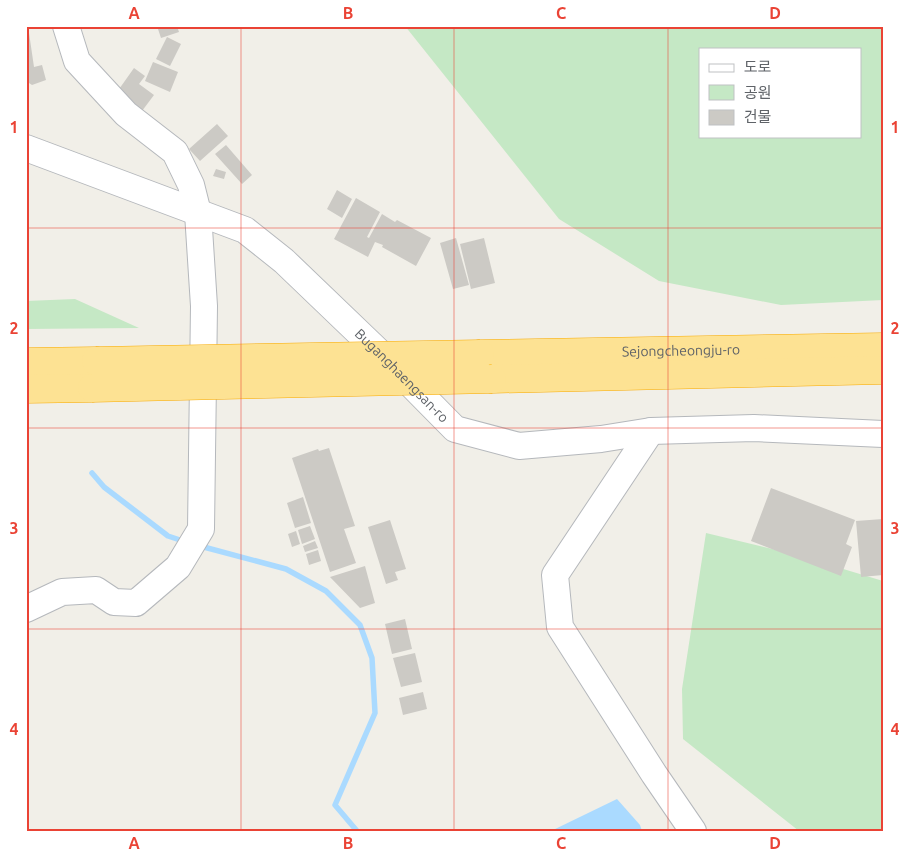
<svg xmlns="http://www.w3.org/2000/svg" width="909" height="857" font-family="Ubuntu,'Noto Sans KR',sans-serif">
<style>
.green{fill:#c5e8c5;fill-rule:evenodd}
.water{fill:#aadaff}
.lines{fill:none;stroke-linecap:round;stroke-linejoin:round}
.stream{stroke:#aadaff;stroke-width:5.5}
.building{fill:#cccac5}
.minor-casing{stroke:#b5b8bc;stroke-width:28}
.highway-casing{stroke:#f9ab00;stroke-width:29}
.minor{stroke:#fff;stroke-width:26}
.highway{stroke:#fde293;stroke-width:28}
.highway-bridge-casing{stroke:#f9ab00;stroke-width:29;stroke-linecap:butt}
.highway-bridge{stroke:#fde293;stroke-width:28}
.grid{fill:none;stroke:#ea4335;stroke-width:1;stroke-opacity:0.55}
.labels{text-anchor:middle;stroke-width:4;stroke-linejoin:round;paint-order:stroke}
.street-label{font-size:14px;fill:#5f6368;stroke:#fff}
.neatline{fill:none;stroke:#ea4335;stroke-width:2}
.grid-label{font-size:16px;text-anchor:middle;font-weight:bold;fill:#ea4335}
</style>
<rect width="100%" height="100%" fill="#f1efe8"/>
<path class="green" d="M 405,26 L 883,26 L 883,300 L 781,305 L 659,281 L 559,219 ZM 700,49 L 860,49 L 860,136 L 700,136 Z
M 75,299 L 139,328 L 26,329 L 26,301 Z
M 706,533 L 797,555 L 883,581 L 883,831 L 799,831 L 683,739 L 682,689 Z"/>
<path class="water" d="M 617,799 L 640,825 L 642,831 L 551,831 Z"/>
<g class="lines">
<path class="stream" d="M 92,473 L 104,487 L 168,536 L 186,542
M 200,546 L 286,569 L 326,591 L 360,625 L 372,658 L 375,713 L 335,805 L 357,831"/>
</g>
<path class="building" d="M 26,26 L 28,26 L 34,67 L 42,65 L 46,80 L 32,85 L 26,81 Z
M 157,26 L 177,26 L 179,32 L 161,38 Z
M 167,37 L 181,44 L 170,66 L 156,59 Z
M 153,62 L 178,72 L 170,92 L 145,81 Z
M 134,68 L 145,76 L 139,84 L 154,95 L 142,111 L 117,92 Z
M 217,124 L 228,136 L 200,161 L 189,149 Z
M 226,145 L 252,175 L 242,184 L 215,154 Z
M 216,169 L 226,172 L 224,179 L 213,176 Z
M 337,190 L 352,199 L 342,218 L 327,209 Z
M 356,198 L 380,212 L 367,237 L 369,238 L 382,214 L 395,222 L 397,220 L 431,238 L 416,266 L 382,247 L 383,245 L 375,242 L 368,257 L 334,239 Z
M 456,238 L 469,285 L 453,289 L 440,243 Z
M 484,238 L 495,283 L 471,289 L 460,244 Z
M 329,448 L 355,526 L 344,529 L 356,563 L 330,572 L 292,458 L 318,449 L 319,451 Z
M 771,488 L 855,520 L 846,544 L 852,547 L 841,576 L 751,541 Z
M 303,497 L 311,523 L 295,528 L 287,503 Z
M 883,519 L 883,575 L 861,577 L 856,521 Z
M 390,520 L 406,569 L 395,572 L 398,580 L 386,584 L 368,527 Z
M 310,526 L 315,539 L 302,544 L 298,530 Z
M 296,531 L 300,544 L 292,547 L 288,534 Z
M 315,541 L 318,548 L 305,552 L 303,546 Z
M 318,550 L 321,561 L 309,565 L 306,554 Z
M 365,566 L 375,603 L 360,608 L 330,577 Z
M 405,619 L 412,649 L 392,654 L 385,624 Z
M 415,653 L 422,682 L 401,687 L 393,658 Z
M 423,692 L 427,709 L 403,715 L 399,698 Z"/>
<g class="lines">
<defs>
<g id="minor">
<path id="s1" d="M 26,148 L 245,230 L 284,261 L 382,355 L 455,429 L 519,446 L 601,439 L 651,431 L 754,428 L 883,434"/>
<path d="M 651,431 L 555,575 L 560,627 L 654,774 L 693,831"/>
<path d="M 26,609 L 62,592 L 96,590 L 114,602 L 136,603 L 178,567 L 201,529 L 204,306 L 198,213 L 191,185 L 175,152 L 126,114 L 77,61 L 66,26"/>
</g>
<g id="highway">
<path id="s2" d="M 480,354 L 883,347"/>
<path d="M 26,362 L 96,361"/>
<path d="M 492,379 L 883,370"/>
<path d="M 26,389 L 92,388"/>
</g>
</defs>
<use href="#minor" class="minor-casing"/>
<use href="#highway" class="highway-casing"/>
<use href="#minor" class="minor"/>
<use href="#highway" class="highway"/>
<defs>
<path id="highway-bridge" d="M 96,361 L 480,354
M 92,388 L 492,379"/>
</defs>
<use href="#highway-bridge" class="highway-bridge-casing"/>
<use href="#highway-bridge" class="highway-bridge"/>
</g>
<path class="grid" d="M 241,26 L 241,831M 454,26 L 454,831M 668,26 L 668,831M 26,228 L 883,228M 26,428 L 883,428M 26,629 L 883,629"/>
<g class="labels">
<g class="street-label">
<text dy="5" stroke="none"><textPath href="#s2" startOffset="201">Sejongcheongju-ro</textPath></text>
<text dy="5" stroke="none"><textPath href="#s1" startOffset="448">Buganghaengsan-ro</textPath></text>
</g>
</g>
<rect width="909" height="857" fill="none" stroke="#ffffff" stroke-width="55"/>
<rect x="699" y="48" width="162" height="90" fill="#ffffff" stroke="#bfc1c3"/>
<rect x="709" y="64" width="25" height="8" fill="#ffffff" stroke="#bfc1c3"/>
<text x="744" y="72" font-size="15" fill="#5f6368">도로</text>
<rect x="709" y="85" width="25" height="15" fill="#c5e8c5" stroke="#bfc1c3"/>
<text x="744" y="98" font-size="15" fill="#5f6368">공원</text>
<rect x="709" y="110" width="25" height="15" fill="#cccac5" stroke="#bfc1c3"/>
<text x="744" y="122" font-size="15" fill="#5f6368">건물</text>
<rect x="28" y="28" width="854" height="802" class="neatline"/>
<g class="grid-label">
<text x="134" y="19">A</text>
<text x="348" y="19">B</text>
<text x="561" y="19">C</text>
<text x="775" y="19">D</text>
<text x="14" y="133">1</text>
<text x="895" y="133">1</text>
<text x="14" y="334">2</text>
<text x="895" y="334">2</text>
<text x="14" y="534">3</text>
<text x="895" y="534">3</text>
<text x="14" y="735">4</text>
<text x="895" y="735">4</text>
<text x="134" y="849">A</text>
<text x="348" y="849">B</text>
<text x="561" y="849">C</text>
<text x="775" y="849">D</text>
</g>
</svg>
